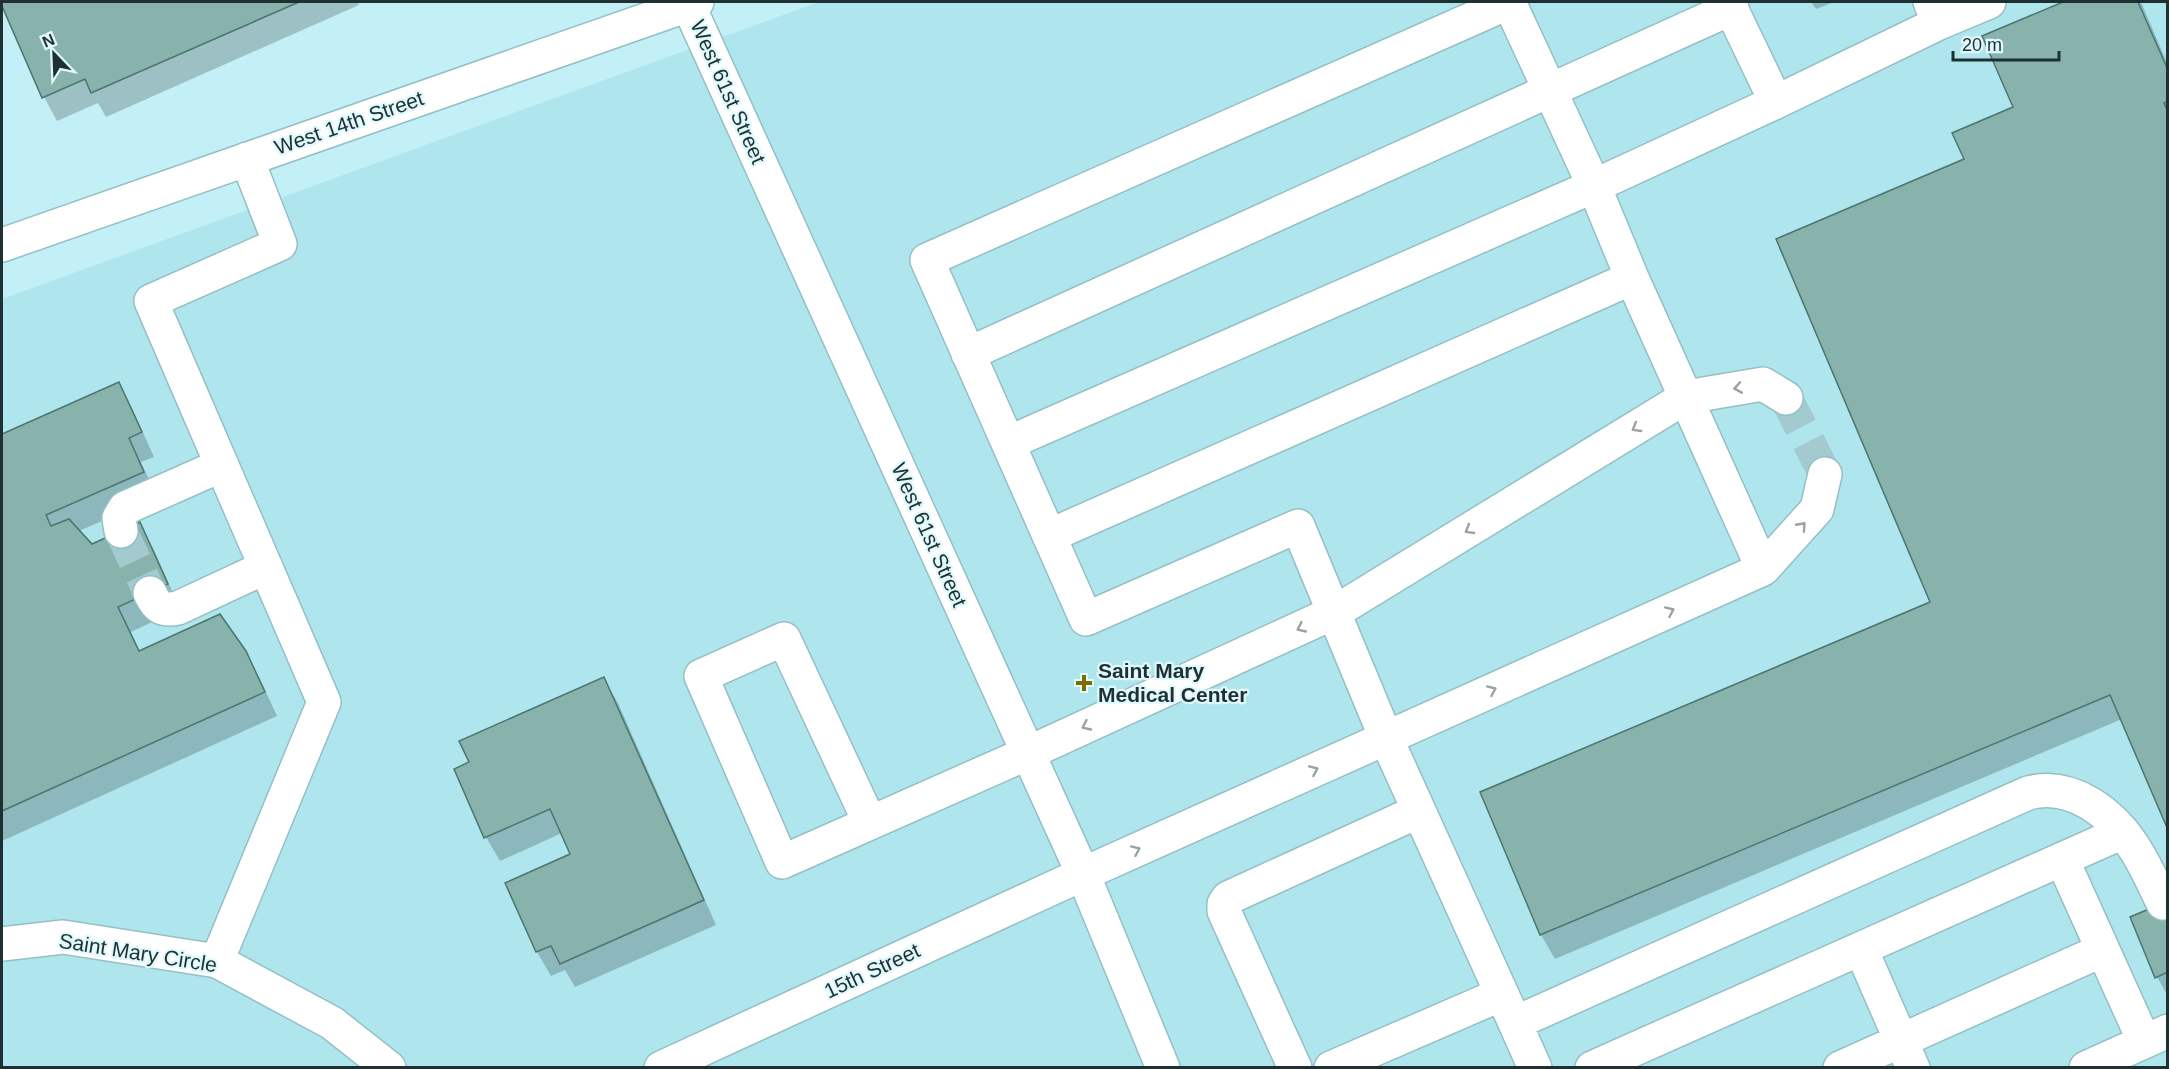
<svg xmlns="http://www.w3.org/2000/svg" width="2169" height="1069" font-family="Arial,sans-serif">
<style>
.built{fill:#afe6ed}
.shadow{fill:#0003}
.building{fill:#88b3ac;stroke:#4c756f;stroke-width:1.5}
.lines{fill:none;stroke-linecap:round;stroke-linejoin:round}
.minor-tunnel{stroke:#a2cacf;stroke-width:33;stroke-dasharray:33 16;stroke-linecap:butt}
.minor-casing{stroke:#94c0c5;stroke-width:36}
.minor{stroke:#fff;stroke-width:33}
.oneway{stroke:#9aa2a3}
.poi-dot{fill:#7e6c07;stroke:#dff9fd;stroke-width:2}
.labels{text-anchor:middle;stroke-width:4.5;stroke-linejoin:round;paint-order:stroke}
.street-label{font-size:21px;fill:#1f3033;stroke:#dff9fd}
.poi-label{font-size:21px;font-weight:bold;fill:#1f3033;stroke:#dff9fd;text-anchor:start}
</style>
<rect width="100%" height="100%" fill="#c3f0f6"/>
<path class="built" d="M 819,2 L 2167,2 L 2167,1067 L 2,1068 L 2,299 Z"/>
<path class="shadow" d="M 2,2 L 358,2 L 359,5 L 106,117 L 98,103 L 57,121 L 44,97 Z
M 1811,2 L 1834,2 L 1816,9 Z
M 2066,2 L 2141,2 L 2168,65 L 2168,826 L 2122,719 L 1555,959 L 1541,935 L 1482,793 L 1932,602 L 1966,160 L 2015,108 L 1984,36 Z
M 118,384 L 132,408 L 154,457 L 141,462 L 157,497 L 79,531 L 92,546 L 139,524 L 153,548 L 180,609 L 131,632 L 140,652 L 244,652 L 259,677 L 277,716 L 2,841 L 2,436 Z
M 604,679 L 618,703 L 716,925 L 575,987 L 565,970 L 551,976 L 537,952 L 507,883 L 572,854 L 562,833 L 500,861 L 486,837 L 471,763 Z
M 2168,903 L 2168,996 L 2157,977 Z"/>
<path class="building" d="M 2,2 L 299,2 L 91,93 L 85,79 L 42,98 L 2,6 Z
M 2063,2 L 2138,2 L 2168,70 L 2168,101 L 2164,103 L 2168,112 L 2168,830 L 2110,695 L 1540,935 L 1480,792 L 1930,602 L 1776,239 L 1964,159 L 1952,133 L 2013,107 L 1982,36 Z
M 119,382 L 142,432 L 129,438 L 144,472 L 46,515 L 51,526 L 69,519 L 92,544 L 140,522 L 168,584 L 118,607 L 139,651 L 220,614 L 246,651 L 265,692 L 2,811 L 2,434 Z
M 604,677 L 704,900 L 560,964 L 551,946 L 536,952 L 505,883 L 570,854 L 550,809 L 484,838 L 454,769 L 469,762 L 459,741 Z
M 2168,901 L 2168,972 L 2155,978 L 2130,917 Z"/>
<g class="lines">
<path class="minor-tunnel" d="M 1786,398 L 1825,474
M 121,531 L 150,593"/>
<defs>
<path id="minor" d="M 687,2 L 1083,874 L 1163,1068
M 1510,2 L 927,260 L 1086,619 L 1298,526 L 1386,738 L 1515,1023 L 2028,793 C 2072,781 2113,814 2135,849 C 2146,866 2154,885 2163,903
M 1728,2 L 1776,102
M 1930,2 L 1939,23 L 1989,2
M 2,245 L 697,2
M 968,354 L 1732,8
M 1008,443 L 1594,186 L 1509,2
M 121,531 L 119,518 L 125,508 L 222,465
M 1049,536 L 1632,278
M 1763,569 L 1632,278 L 1594,186 L 1776,102 L 1939,23
M 150,593 C 157,608 162,611 178,608 L 266,567
M 870,823 L 784,639 L 701,676 L 782,862 L 1028,753 L 1335,612 L 1686,397 L 1763,384 L 1786,398
M 2062,859 L 2144,1041
M 2,944 L 63,937 L 217,961 L 332,1023 L 389,1068
M 1861,949 L 1913,1068
M 217,961 L 324,702 L 151,301 L 280,244 L 247,159
M 1515,1023 L 1535,1068
M 661,1068 L 1083,874 L 1763,569 L 1817,509 L 1825,474
M 1295,1068 L 1224,911 L 1224,904 L 1228,898 L 1419,811
M 1331,1068 L 1502,994
M 1592,1068 L 2123,832
M 1840,1068 L 2103,950
M 2086,1068 L 2168,1031"/>
</defs>
<use href="#minor" class="minor-casing"/>
<use href="#minor" class="minor"/>
</g>
<defs><path id="oneway-chevron" d="M-2-3.5L2.5 0L-2 3.5" fill="none" stroke-width="1.6" stroke-linecap="round" stroke-linejoin="round" transform="scale(1.5)"/></defs>
<g class="oneway">
<use href="#oneway-chevron" transform="translate(1738 388) rotate(170)"/>
<use href="#oneway-chevron" transform="translate(1636 428) rotate(149)"/>
<use href="#oneway-chevron" transform="translate(1802 526) rotate(-48)"/>
<use href="#oneway-chevron" transform="translate(1469 530) rotate(149)"/>
<use href="#oneway-chevron" transform="translate(1670 611) rotate(-24)"/>
<use href="#oneway-chevron" transform="translate(1301 628) rotate(155)"/>
<use href="#oneway-chevron" transform="translate(1492 690) rotate(-24)"/>
<use href="#oneway-chevron" transform="translate(1086 726) rotate(155)"/>
<use href="#oneway-chevron" transform="translate(1314 770) rotate(-24)"/>
<use href="#oneway-chevron" transform="translate(1136 850) rotate(-24)"/>
</g>
<path class="poi-dot" d="M1081 674h6v6h6v6h-6v6h-6v-6h-6v-6h6z"/>
<g class="labels">
<g class="street-label">
<text transform="translate(728 92) rotate(66)" y="7">West 61st Street</text>
<text transform="translate(349 123) rotate(-19)" y="7">West 14th Street</text>
<text transform="translate(929 535) rotate(66)" y="7">West 61st Street</text>
<text transform="translate(138 953) rotate(9)" y="7">Saint Mary Circle</text>
<text transform="translate(872 971) rotate(-25)" y="7">15th Street</text>
</g>
<g class="poi-label">
<text x="1098" y="678">Saint Mary<tspan x="1098" dy="24">Medical Center</tspan></text>
</g>
</g>
<rect width="2169" height="1069" fill="none" stroke="#1f3033" stroke-width="6"/>
<g transform="translate(54 54) rotate(337)" stroke="#dff9fd" stroke-width="4.5" paint-order="stroke">
<path d="M0-4.5L10 22L0 15L-10 22Z" fill="#1f3033"/>
<text y="-9" font-size="16" font-weight="bold" text-anchor="middle" fill="#1f3033">N</text>
</g>
<path d="M1953 51v9h106v-9" fill="none" stroke="#1f3033" stroke-width="3"/>
<text x="1962" y="51" font-size="18" fill="#1f3033" stroke="#dff9fd" stroke-width="4.5" paint-order="stroke">20 m</text>
</svg>
